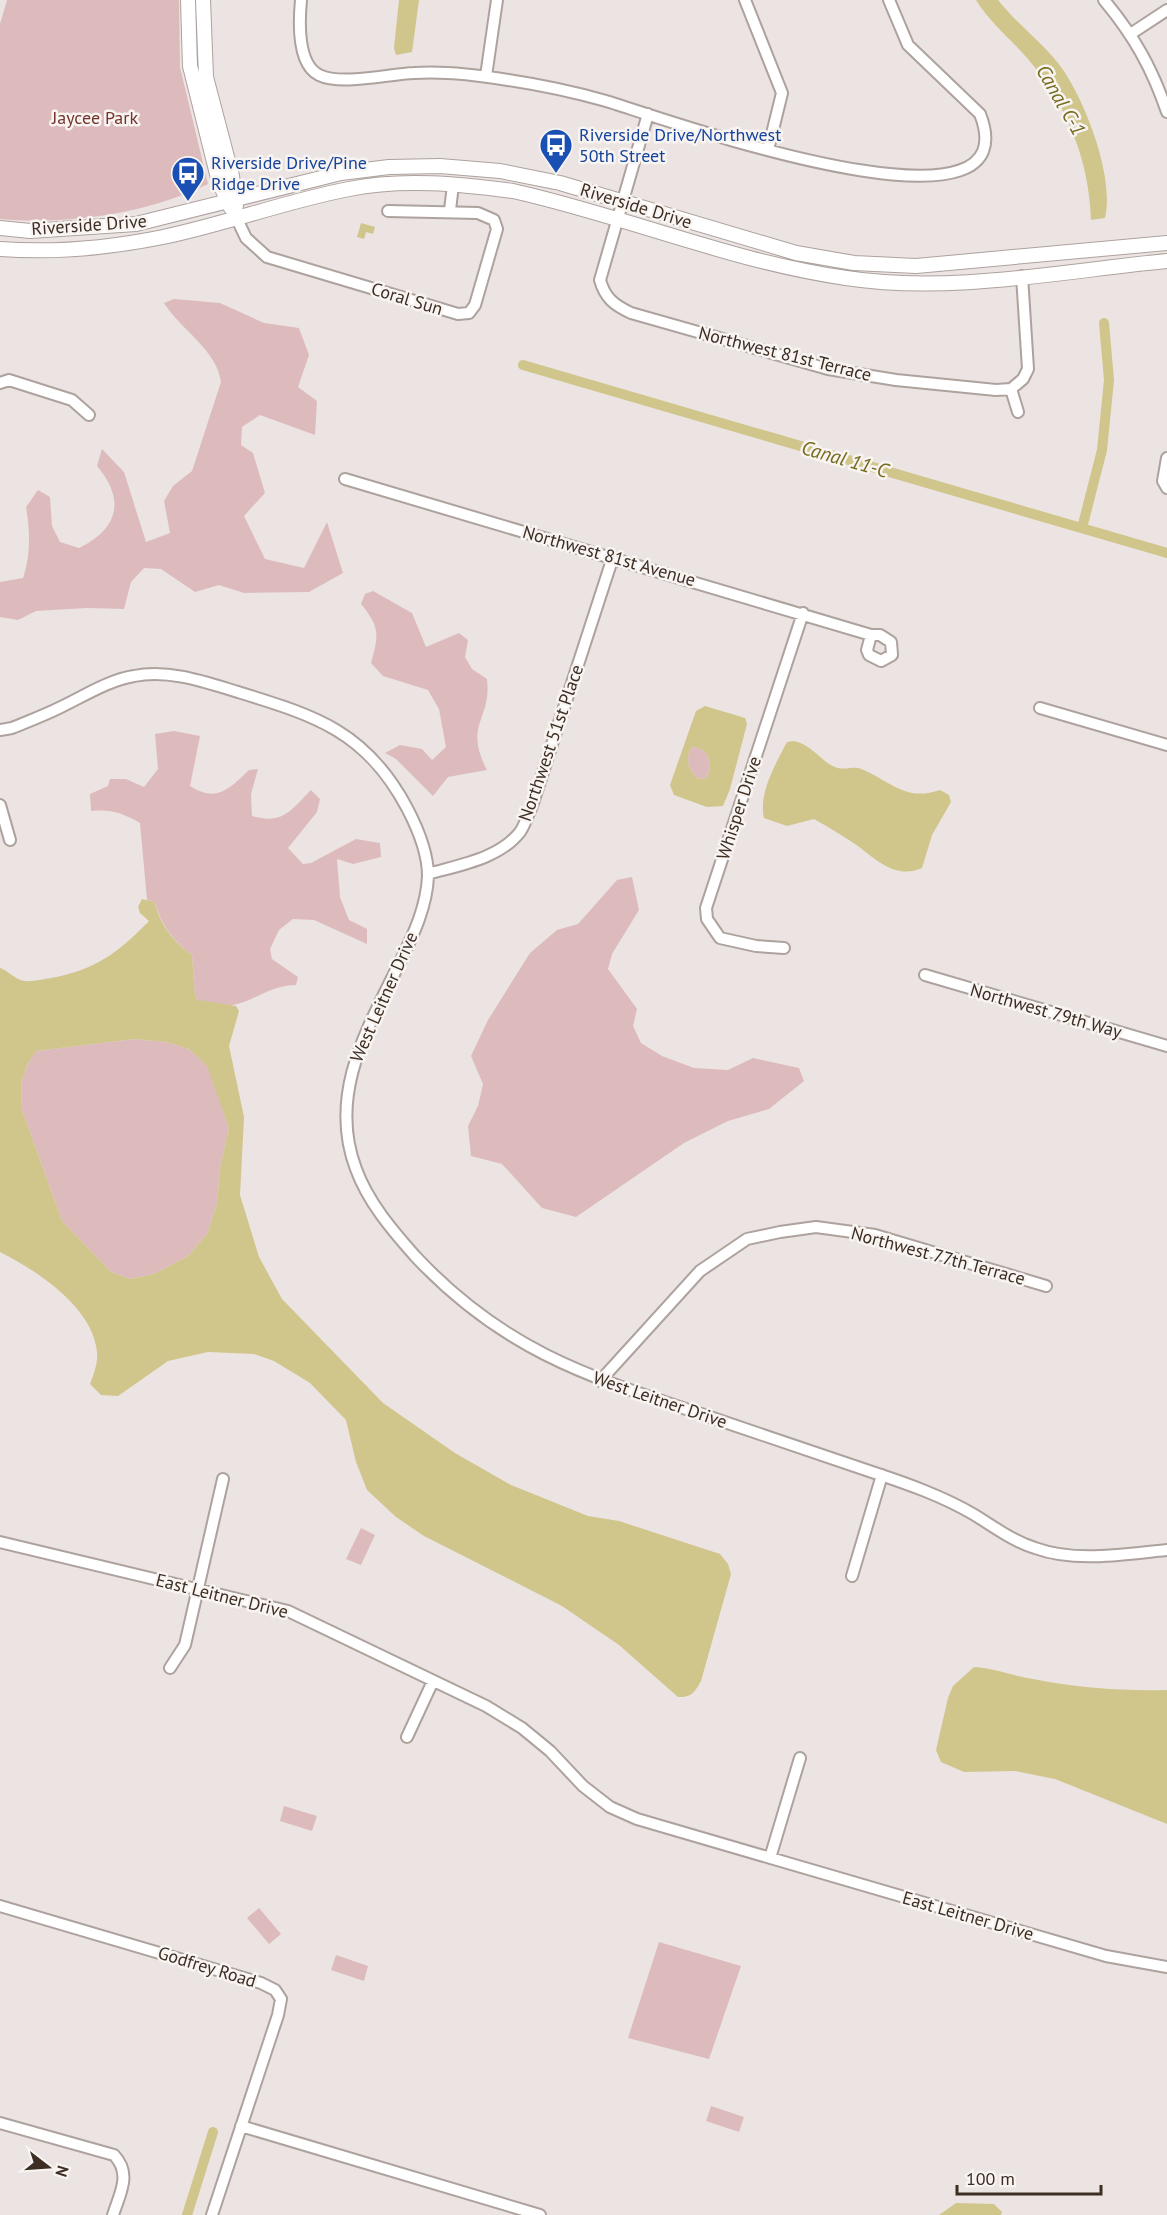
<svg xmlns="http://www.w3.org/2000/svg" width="1167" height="2215" font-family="'PT Sans',sans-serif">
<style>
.green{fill:#ddbbbd}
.water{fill:#d0c58b;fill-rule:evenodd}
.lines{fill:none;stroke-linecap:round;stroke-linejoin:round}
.canal{stroke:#d0c58b;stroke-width:10}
.minor-casing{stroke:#ada29d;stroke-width:14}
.tertiary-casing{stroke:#ada29d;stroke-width:16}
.minor{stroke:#fff;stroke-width:10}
.tertiary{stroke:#fff;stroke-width:14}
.labels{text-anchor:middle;stroke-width:5;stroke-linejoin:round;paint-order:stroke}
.park-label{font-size:18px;fill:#73332d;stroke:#f8f4f2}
.transit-label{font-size:18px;fill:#164399;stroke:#f8f4f2;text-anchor:start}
.street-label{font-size:18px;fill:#3d2d22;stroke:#f8f4f2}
.water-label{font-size:20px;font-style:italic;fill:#776b1e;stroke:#f8f4f2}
</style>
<rect width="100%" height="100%" fill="#ece4e2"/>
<path class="green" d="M 7,0 L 179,0 L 180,67 L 208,184 C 146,214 69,225 0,219 L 0,24 Z
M 174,299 L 220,303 L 264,323 L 299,328 L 309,355 L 298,387 L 317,401 L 315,435 L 260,415 L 242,427 L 241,445 L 253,453 L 265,493 L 244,516 L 265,559 L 304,568 L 327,522 L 343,573 L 309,592 L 244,593 L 219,585 L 195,592 L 161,569 L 144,568 L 131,582 L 124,609 L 87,608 L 36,611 L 18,620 L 0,617 L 0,582 L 23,578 C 31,555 30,531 26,507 L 38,490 L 50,497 L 52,526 L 60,542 L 79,548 C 118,529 126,500 97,466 L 102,449 L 124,472 L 146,542 L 170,533 L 164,501 L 173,486 L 192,471 L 221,382 C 217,350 180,329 164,303 Z
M 373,591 L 412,613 L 426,647 L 459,633 L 468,640 L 465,657 L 472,669 L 487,679 C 492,720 463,724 487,770 L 448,777 L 433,796 L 396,759 L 385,753 L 400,745 L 422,749 L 432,760 L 446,747 L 439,709 L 428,690 L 383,676 L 371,663 C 379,635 380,627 361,604 L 365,594 Z
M 174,731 L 200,736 L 190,786 C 217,803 229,789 249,770 L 258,769 L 251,794 L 252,816 C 283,825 291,810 311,790 L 320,799 L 317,812 L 288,848 L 303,864 L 311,863 L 356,839 L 380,843 L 381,857 L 353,864 L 337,859 L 340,897 L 349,920 L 367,929 L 367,944 L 314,920 L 293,919 L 279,930 L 270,949 L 272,959 L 298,977 L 296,985 C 259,985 242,1019 198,1000 L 195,996 L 192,955 C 174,942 160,924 155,902 L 147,900 L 140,823 C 123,813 110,809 91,811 L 90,794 L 108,786 L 110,779 L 126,779 L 144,787 L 158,769 L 155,734 Z
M 692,747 C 708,747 715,765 706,778 L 699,779 C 689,772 684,758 692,747 Z
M 632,877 L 639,910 L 612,954 L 608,969 L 637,1009 L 633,1026 L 641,1043 L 662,1056 L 694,1068 L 728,1070 L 753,1058 L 799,1068 L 804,1081 L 769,1109 L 728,1121 L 684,1143 L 576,1217 L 542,1208 L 502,1164 L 471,1156 L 468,1126 L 478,1106 L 483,1084 L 471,1056 L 488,1020 L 530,953 L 557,930 L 578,924 L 617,880 Z
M 134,1039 L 166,1042 L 189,1049 L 208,1066 L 229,1128 L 220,1167 L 217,1204 L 207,1234 L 188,1256 L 154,1274 L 130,1279 L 111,1272 L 62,1221 L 22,1110 L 21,1083 L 27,1065 L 36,1051 Z
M 361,1528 L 375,1535 L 361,1565 L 346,1559 Z
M 284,1806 L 317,1816 L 312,1831 L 280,1821 Z
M 259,1908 L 281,1934 L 269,1944 L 247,1918 Z
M 659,1942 L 741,1966 L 709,2059 L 628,2038 Z
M 336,1955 L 368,1966 L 364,1981 L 331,1970 Z
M 711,2106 L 744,2117 L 739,2132 L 706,2121 Z"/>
<path class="water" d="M 399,0 L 419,0 L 412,52 L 396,55 L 394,48 Z
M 976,0 L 998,0 C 1016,23 1040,40 1058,63 C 1084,96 1115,177 1105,218 L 1091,220 C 1089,160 1067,105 1028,59 C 1011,39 990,23 976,0 Z
M 361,223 L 375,227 L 373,234 L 366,232 L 364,239 L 357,237 Z
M 705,706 L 745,718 L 747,724 L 730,789 L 723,806 L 707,807 L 674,795 L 670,785 L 696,711 ZM 692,747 C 708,747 715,765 706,778 L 699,779 C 689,772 684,758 692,747 Z
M 794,741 C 815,746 822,764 838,768 C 845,770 853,766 861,769 C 891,781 905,802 940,790 L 949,795 L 951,802 L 932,835 L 922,868 C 895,880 876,859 855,844 C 842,835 828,827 814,819 L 787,826 L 764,818 C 758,794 776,763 787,742 Z
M 142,899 L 155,902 C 159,924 174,942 192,955 L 195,996 L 198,1000 L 236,1006 L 239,1011 L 229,1046 L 244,1117 L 240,1195 L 259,1257 L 282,1299 L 383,1403 L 455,1453 L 511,1485 L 588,1516 L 619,1521 L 720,1554 L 728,1564 L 731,1574 L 701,1681 C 695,1692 691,1698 678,1697 L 619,1645 L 562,1606 L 424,1536 L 396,1517 L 367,1490 L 356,1462 L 346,1420 L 310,1383 L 274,1361 L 254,1354 L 208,1352 L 168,1361 L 118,1396 L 101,1395 L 90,1384 C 94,1373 98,1364 97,1352 C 93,1307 36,1270 0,1252 L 0,968 C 9,971 14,979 24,981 C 32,982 43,979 51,978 C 95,970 118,953 149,921 L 140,913 L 138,907 ZM 134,1039 L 166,1042 L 189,1049 L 207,1066 L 229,1128 L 220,1167 L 217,1204 L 207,1234 L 188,1256 L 154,1274 L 130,1279 L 111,1272 L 62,1221 L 22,1110 L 21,1083 L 27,1065 L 36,1051 Z
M 974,1667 C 994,1668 1013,1676 1033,1679 C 1077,1688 1122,1691 1167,1690 L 1167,1824 L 1055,1779 L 1015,1771 L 964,1772 L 941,1762 L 936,1750 L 948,1698 L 953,1686 Z
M 956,2203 L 994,2204 L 1002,2212 L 1001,2215 L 939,2215 Z"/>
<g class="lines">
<path class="canal" d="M 523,365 L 1167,553
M 1082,528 L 1102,450 L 1109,380 L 1104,323
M 187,2215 L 213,2132"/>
<defs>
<path id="minor" d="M 301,0 C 299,21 297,64 319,75 C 341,86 388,74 414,73 C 444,71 478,75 508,80 C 541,85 574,92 606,101 C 651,114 1035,254 980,114 L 908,45 L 889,0
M 745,0 L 782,93 L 768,150
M 1104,0 C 1134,36 1152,68 1167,112
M 1132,33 L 1167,10
M 486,76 L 497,0
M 648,114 L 600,280 C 605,298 614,305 631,313 L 828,369 L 896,380 L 996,390 L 1011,389
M 450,210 L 453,185
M 236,217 L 246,238 L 267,257 L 458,314 L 469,313 L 475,305 L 497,229 L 494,220 L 478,213 L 388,211
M 0,383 L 9,380 L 72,400 L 89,415
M 1018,412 L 1011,389 L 1023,379 L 1028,369 L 1022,276
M 1167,458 L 1163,481 L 1167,488
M 345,479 L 871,635 L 880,635 L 891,642 L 892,655 L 881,661 L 869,655 L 867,650 L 871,635
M 1040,708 L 1167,745
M 0,730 L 12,728 C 29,721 45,715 61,707 C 84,696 109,680 134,676 C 169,669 205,682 238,692 C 316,716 366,731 407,808 C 417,827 428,854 428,876 C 427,905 414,934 401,960 C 369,1026 327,1093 356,1169 C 368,1202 392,1230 415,1256 C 501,1348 583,1375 698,1413 C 757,1433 816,1453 875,1473 C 908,1484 942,1496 973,1514 C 993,1526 1012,1541 1035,1548 C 1076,1563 1124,1554 1167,1550
M 0,805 L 10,840
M 428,874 C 459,865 499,859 520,832 C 525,825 528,814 532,806 L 613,557
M 784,948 L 756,946 L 720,938 L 707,919 L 706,908 L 803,613
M 925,975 L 1167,1046
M 600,1381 L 700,1271 L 747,1239 L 780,1232 L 816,1227 L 875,1235 L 1046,1286
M 0,1542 L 288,1611 L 486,1706 L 522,1728 L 550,1751 L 583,1786 L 610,1807 L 637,1819 L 1106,1956 L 1167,1967
M 852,1576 L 882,1475
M 170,1668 L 185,1645 L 223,1479
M 407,1737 L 433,1681
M 770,1858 L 800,1758
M 0,1906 L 261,1983 L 275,1990 L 281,1999 L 278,2015 L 212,2215
M 0,2123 L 114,2155 C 132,2174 120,2193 113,2215
M 241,2126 L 540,2215"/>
<path id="tertiary" d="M 188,0 L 190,66 L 219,182 L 231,208
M 203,0 L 206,77 L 232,176 L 236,206
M 0,228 L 30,231 L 136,224 L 341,173 L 389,167 L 440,166 L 500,171 L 560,183 L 796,253 L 854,263 L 916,266 L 1167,243
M 0,249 C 55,253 109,248 163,237 C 226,224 286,201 349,189 C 403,178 459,184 513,191 C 625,216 733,262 846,278 C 950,294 1063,271 1167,261"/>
</defs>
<use href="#minor" class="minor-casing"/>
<use href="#tertiary" class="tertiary-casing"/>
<use href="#minor" class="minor"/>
<use href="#tertiary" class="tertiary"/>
</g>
<defs>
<symbol id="bus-pin" viewBox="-11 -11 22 30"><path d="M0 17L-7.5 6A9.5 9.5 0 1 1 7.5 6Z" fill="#1a4fb4" stroke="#f8f4f2"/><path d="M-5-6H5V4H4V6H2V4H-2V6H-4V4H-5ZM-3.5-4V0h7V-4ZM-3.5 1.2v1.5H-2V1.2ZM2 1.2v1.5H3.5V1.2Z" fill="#fff"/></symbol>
</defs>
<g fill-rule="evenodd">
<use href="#bus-pin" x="537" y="126" width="38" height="52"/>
<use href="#bus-pin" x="169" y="154" width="38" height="52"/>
</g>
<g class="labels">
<g class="park-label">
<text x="95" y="124">Jaycee Park</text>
</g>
<g class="transit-label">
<text x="579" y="141">Riverside Drive/Northwest<tspan x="579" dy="21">50th Street</tspan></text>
<text x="211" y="169">Riverside Drive/Pine<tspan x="211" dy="21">Ridge Drive</tspan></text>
</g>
<g class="street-label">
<text transform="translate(636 206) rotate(17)" y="6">Riverside Drive</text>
<text transform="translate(89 225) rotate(-4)" y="6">Riverside Drive</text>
<text transform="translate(407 299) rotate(17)" y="6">Coral Sun</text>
<text transform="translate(785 354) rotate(14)" y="6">Northwest 81st Terrace</text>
<text transform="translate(609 556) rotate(16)" y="6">Northwest 81st Avenue</text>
<text transform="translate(551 743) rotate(-71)" y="6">Northwest 51st Place</text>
<text transform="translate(739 808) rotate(-72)" y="6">Whisper Drive</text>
<text transform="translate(384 997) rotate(-66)" y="6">West Leitner Drive</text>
<text transform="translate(1046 1011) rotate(16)" y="6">Northwest 79th Way</text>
<text transform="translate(938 1256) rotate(15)" y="6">Northwest 77th Terrace</text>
<text transform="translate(660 1400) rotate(19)" y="6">West Leitner Drive</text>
<text transform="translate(222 1596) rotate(14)" y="6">East Leitner Drive</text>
<text transform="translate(968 1916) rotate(16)" y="6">East Leitner Drive</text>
<text transform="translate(207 1967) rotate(17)" y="6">Godfrey Road</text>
</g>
<g class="water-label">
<text transform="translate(1061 100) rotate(60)" y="7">Canal C-1</text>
<text transform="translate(845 459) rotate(16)" y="7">Canal 11-C</text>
</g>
</g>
<g transform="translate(48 2167) rotate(107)" stroke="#f8f4f2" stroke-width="4.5" paint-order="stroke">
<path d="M0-4.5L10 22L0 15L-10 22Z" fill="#3d2d22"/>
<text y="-9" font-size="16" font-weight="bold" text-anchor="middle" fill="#3d2d22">N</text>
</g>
<path d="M957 2185v9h144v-9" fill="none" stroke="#3d2d22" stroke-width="3"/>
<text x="966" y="2185" font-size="18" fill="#3d2d22" stroke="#f8f4f2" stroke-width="4.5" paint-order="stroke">100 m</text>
</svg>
